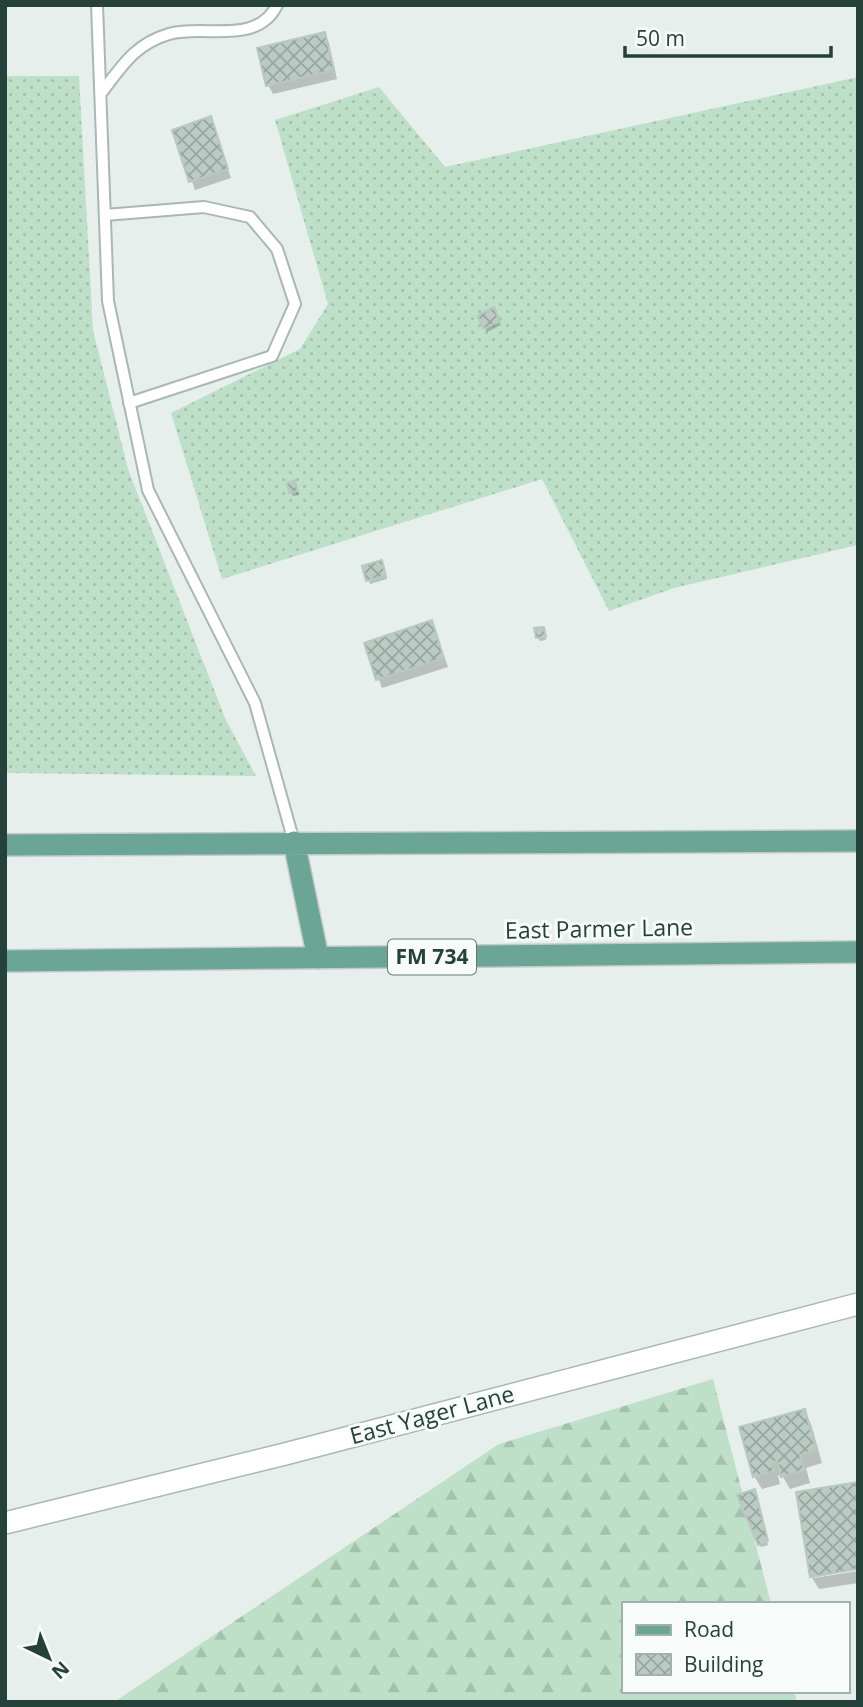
<svg xmlns="http://www.w3.org/2000/svg" width="863" height="1707" font-family="'Open Sans',sans-serif">
<style>
.grass{fill:url(#grass-dots)}
.forest{fill:url(#forest-firs)}
.shadow{fill:#0003}
.building{fill:url(#building-cross-hatch);stroke:#b8c9c2;stroke-width:2}
.lines{fill:none;stroke-linecap:round;stroke-linejoin:round}
.lane-casing{stroke:#a8b8b2;stroke-width:14}
.street-casing{stroke:#a8b8b2;stroke-width:24}
.primary-casing{stroke:#c2cac8;stroke-width:24}
.lane{stroke:#fff;stroke-width:10}
.street{stroke:#fff;stroke-width:21}
.primary{stroke:#6aa596;stroke-width:21}
.labels{text-anchor:middle;stroke-width:6;stroke-linejoin:round;paint-order:stroke}
.shield{fill:#f7fbf9;stroke:#637a73;stroke-width:2}
.shield-label{font-size:21px;font-weight:bold;fill:#24423a}
.street-label{font-size:23px;fill:#24423a;stroke:#f7fbf9}
</style>
<defs>
<pattern id="grass-dots" width="8" height="8" patternUnits="userSpaceOnUse" patternTransform="scale(1.75)"><rect width="8" height="8" fill="#bfe0c8"/><path d="M2 2h.1M6 6h.1" fill="none" stroke="#a4c1ad" stroke-width="1.8" stroke-linecap="round"/></pattern>
<pattern id="forest-firs" width="22" height="20" patternUnits="userSpaceOnUse" patternTransform="scale(1.75)"><rect width="22" height="20" fill="#bfe0c8"/><path d="M5 1l3.5 6h-7zM16 11l3.5 6h-7z" fill="#a4c1ad"/></pattern>
<pattern id="building-cross-hatch" width="8" height="8" patternUnits="userSpaceOnUse" patternTransform="scale(1.75)"><rect width="8" height="8" fill="#bbcac4"/><path d="M0 0l8 8M0 8l8-8" fill="none" stroke="#98a6a0"/></pattern>
</defs>
<rect width="100%" height="100%" fill="#e6efeb"/>
<path class="grass" d="M 5,76 L 79,76 L 93,330 L 128,469 L 225,718 L 256,776 L 5,773 Z
M 858,77 L 858,545 L 674,588 L 609,611 L 542,479 L 222,579 L 171,413 L 300,349 L 328,304 L 275,120 L 379,87 L 445,167 Z"/>
<path class="forest" d="M 713,1379 L 771,1604 L 623,1604 L 623,1691 L 794,1691 L 797,1702 L 114,1702 L 499,1444 Z"/>
<path class="shadow" d="M 324,34 L 329,43 L 337,79 L 273,94 L 268,85 Z
M 210,119 L 231,178 L 195,190 L 174,131 Z
M 493,309 L 501,325 L 487,332 L 479,316 Z
M 297,486 L 299,495 L 293,496 L 291,492 Z
M 383,566 L 387,579 L 370,584 L 364,567 Z
M 432,623 L 448,667 L 382,688 L 366,644 Z
M 543,629 L 546,640 L 540,641 L 537,637 Z
M 804,1411 L 811,1424 L 822,1463 L 806,1468 L 810,1483 L 790,1489 L 782,1475 L 778,1476 L 780,1484 L 762,1489 L 754,1476 Z
M 755,1491 L 768,1545 L 761,1547 L 759,1544 Z
M 858,1571 L 858,1583 L 819,1589 L 811,1576 L 814,1575 L 814,1578 Z"/>
<path class="building" d="M 325,32 L 334,70 L 266,86 L 257,48 Z
M 211,116 L 228,169 L 189,182 L 172,130 Z
M 494,307 L 500,321 L 484,329 L 477,316 Z
M 295,480 L 298,491 L 289,493 L 287,483 Z
M 382,560 L 386,576 L 366,581 L 362,566 Z
M 432,620 L 444,658 L 376,680 L 364,643 Z
M 544,627 L 546,637 L 536,638 L 534,628 Z
M 805,1409 L 816,1450 L 800,1455 L 804,1470 L 781,1477 L 777,1461 L 772,1463 L 774,1471 L 753,1477 L 739,1427 Z
M 858,1482 L 858,1569 L 810,1577 L 796,1492 Z
M 755,1489 L 768,1541 L 758,1545 L 737,1495 Z"/>
<g class="lines">
<defs>
<path id="lane" d="M 97,5 L 108,301 L 148,490 L 255,703 L 294,842
M 102,92 C 122,66 135,44 169,34 C 204,24 257,46 277,5
M 105,215 L 204,207 L 250,217 L 277,249 L 295,304 L 272,356 L 129,403"/>
<path id="street" d="M 5,1523 L 285,1454 L 858,1304"/>
<path id="primary" d="M 294,842 L 318,958
M 5,845 L 858,841
M 5,961 L 858,952"/>
</defs>
<use href="#lane" class="lane-casing"/>
<use href="#street" class="street-casing"/>
<use href="#primary" class="primary-casing"/>
<use href="#lane" class="lane"/>
<use href="#street" class="street"/>
<use href="#primary" class="primary"/>
</g>
<g class="labels">
<rect class="shield" x="388" y="939.5" width="88" height="35" rx="5"/>
<g class="shield-label">
<text x="432" y="964">FM 734</text>
</g>
<g class="street-label">
<text transform="translate(599 929) rotate(-1)" y="8">East Parmer Lane</text>
<text transform="translate(432 1415) rotate(-15)" y="8">East Yager Lane</text>
</g>
</g>
<rect width="863" height="1707" fill="none" stroke="#24423a" stroke-width="14"/>
<rect x="622" y="1602" width="228" height="91" fill="#f7fbf9" stroke="#a3b1ad" stroke-width="2"/>
<rect x="636" y="1625" width="35" height="10" fill="#6aa596" stroke="#a3b1ad" stroke-width="2"/>
<text x="684" y="1637" font-size="21" fill="#24423a">Road</text>
<rect x="636" y="1654" width="35" height="21" fill="url(#building-cross-hatch)" stroke="#a3b1ad" stroke-width="2"/>
<text x="684" y="1672" font-size="21" fill="#24423a">Building</text>
<g transform="translate(49 1658) rotate(137)" stroke="#f7fbf9" stroke-width="5" paint-order="stroke">
<path d="M0-5L12 26L0 18L-12 26Z" fill="#24423a"/>
<text y="-10" font-size="19" font-weight="bold" text-anchor="middle" fill="#24423a">N</text>
</g>
<path d="M625 46v10h206v-10" fill="none" stroke="#24423a" stroke-width="3.5"/>
<text x="636" y="46" font-size="21" fill="#24423a" stroke="#f7fbf9" stroke-width="5" paint-order="stroke">50 m</text>
</svg>
